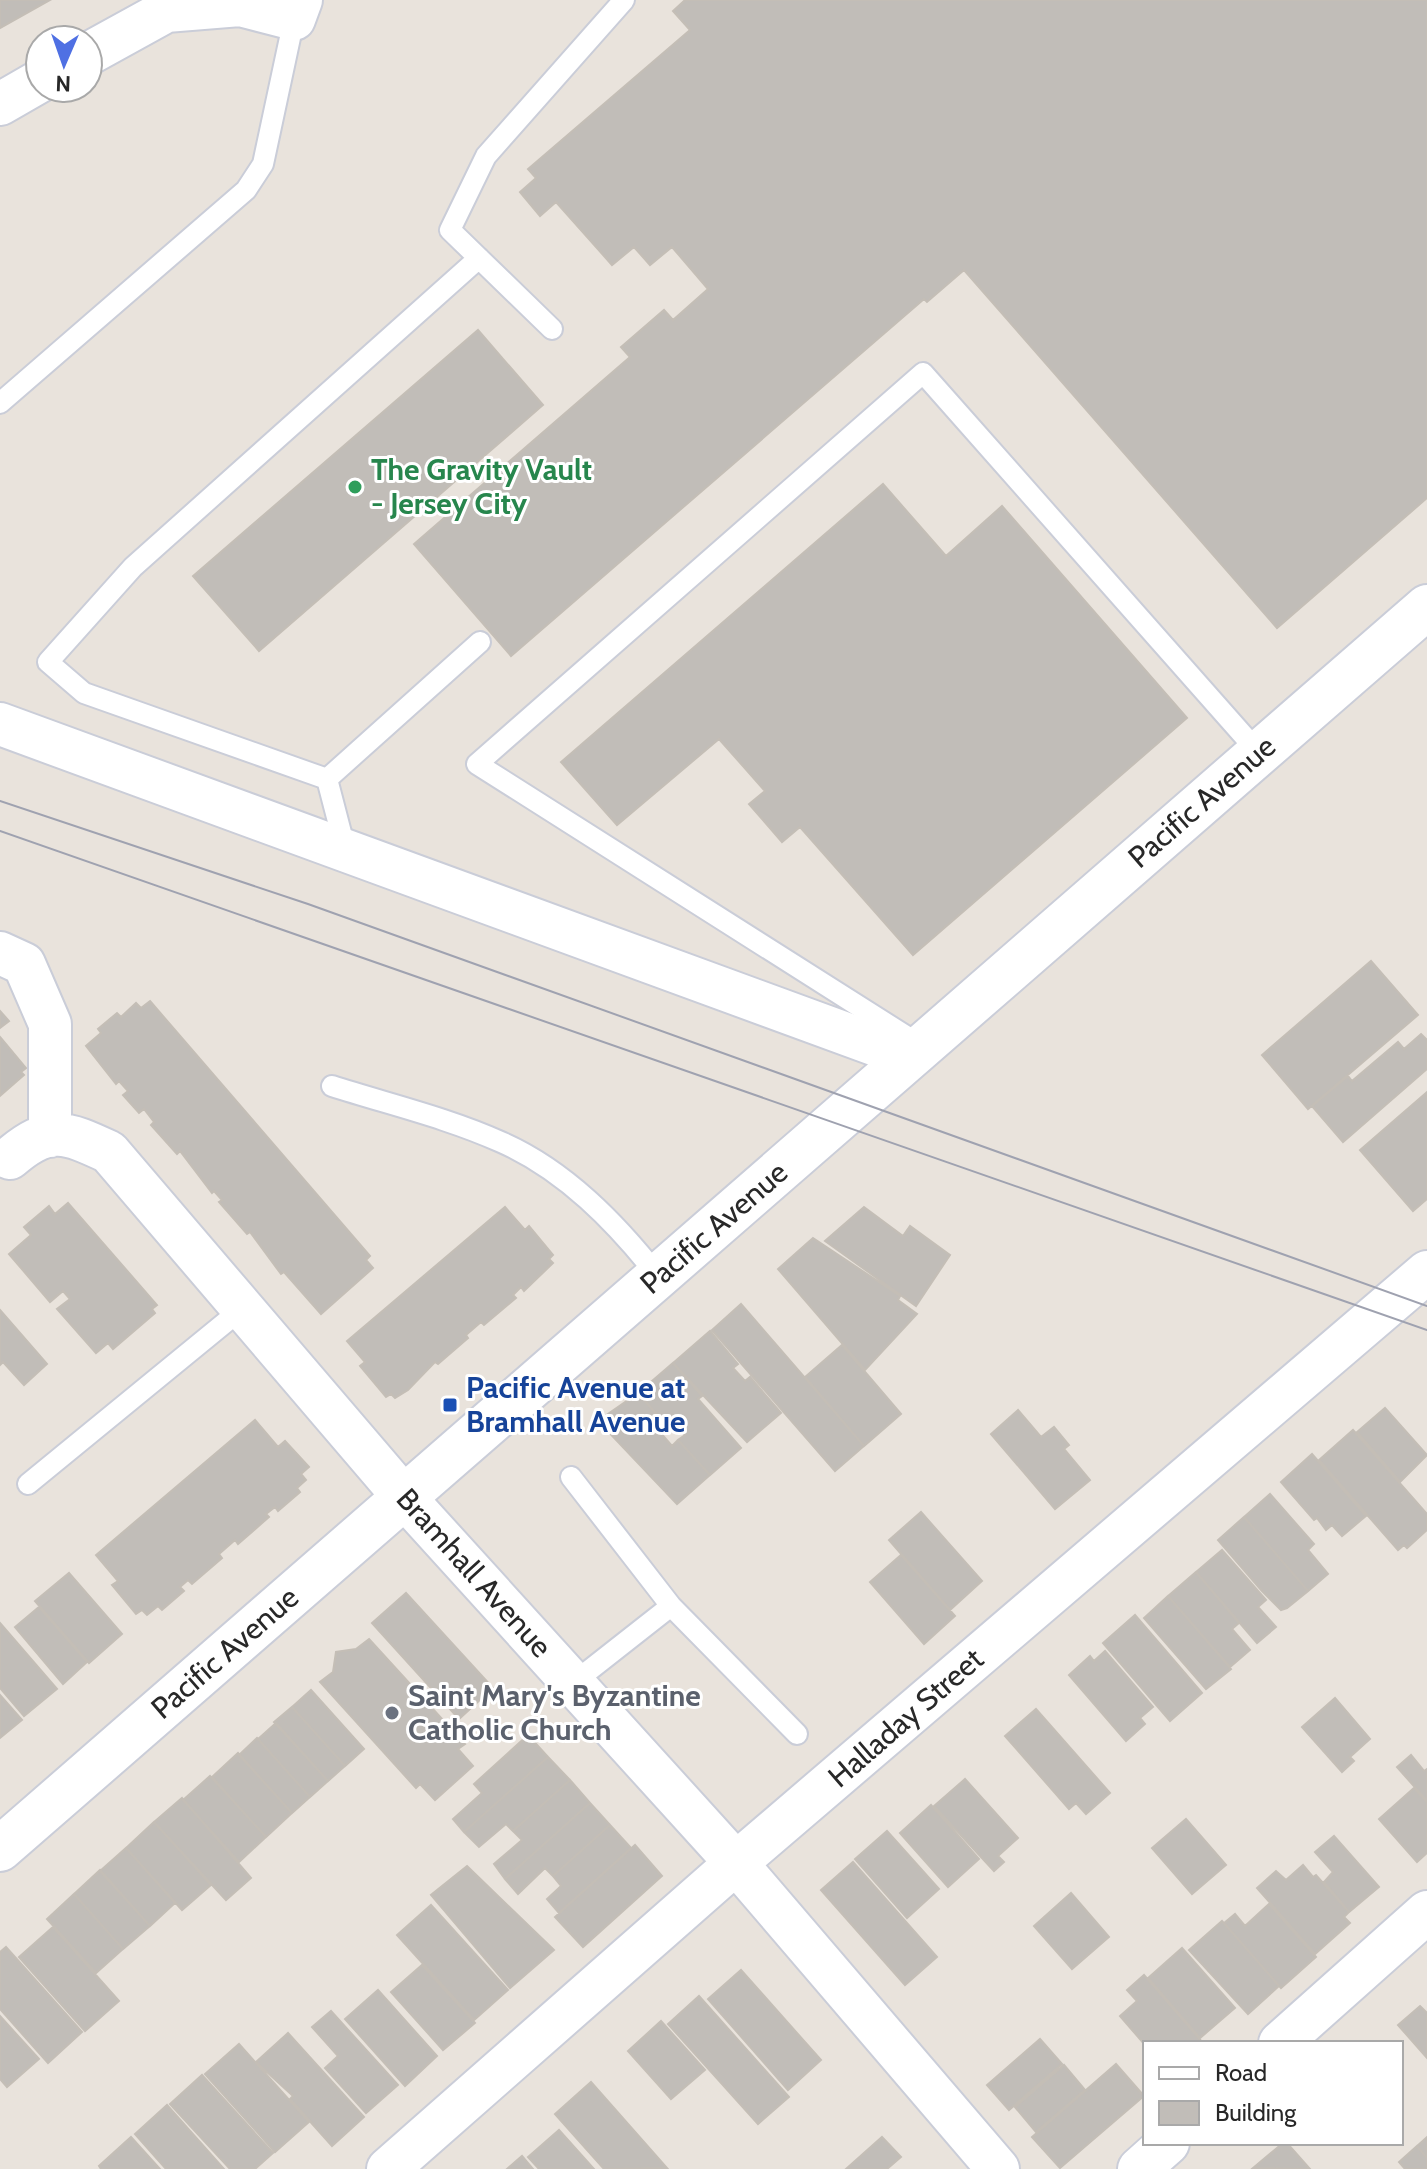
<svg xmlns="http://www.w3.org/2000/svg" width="1427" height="2169" font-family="Cabin,sans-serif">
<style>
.building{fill:#c1bdb8;stroke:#c4beb6;stroke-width:2}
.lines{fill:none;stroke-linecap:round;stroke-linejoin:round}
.service-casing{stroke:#cacdd8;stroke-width:24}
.minor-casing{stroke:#cacdd8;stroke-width:46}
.tertiary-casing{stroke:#cacdd8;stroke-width:48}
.service{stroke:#fff;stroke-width:20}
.minor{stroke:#fff;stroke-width:42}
.tertiary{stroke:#fff;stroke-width:44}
.tram{stroke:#9fa2b0;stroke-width:2}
.leisure-dot{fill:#2e9e5b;stroke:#fff;stroke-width:3}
.transit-dot{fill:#1a4fb4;stroke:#fff;stroke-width:3}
.worship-dot{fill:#6b7280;stroke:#fff;stroke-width:3}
.labels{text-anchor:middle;stroke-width:6;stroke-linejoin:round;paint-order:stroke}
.leisure-label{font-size:30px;font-weight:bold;fill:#27864d;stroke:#fff;text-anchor:start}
.street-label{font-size:30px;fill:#282828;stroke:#fff}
.transit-label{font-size:30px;font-weight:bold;fill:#164399;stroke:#fff;text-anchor:start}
.worship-label{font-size:30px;font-weight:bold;fill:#5b616d;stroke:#fff;text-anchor:start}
</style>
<rect width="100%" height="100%" fill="#e9e3dc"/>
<path class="building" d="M 0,0 L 50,0 L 0,28 Z
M 685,0 L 1427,0 L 1427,498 L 1277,628 L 964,270 L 927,302 L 924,299 L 511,656 L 414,544 L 630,357 L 621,347 L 664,310 L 673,320 L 708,289 L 672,247 L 650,265 L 634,247 L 612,265 L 556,202 L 540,216 L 520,192 L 536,178 L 528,169 L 690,30 L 673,11 Z
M 478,330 L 543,405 L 259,651 L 193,576 Z
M 883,484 L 946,556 L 1002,506 L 1187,718 L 913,955 L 800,827 L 782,842 L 749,804 L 765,791 L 719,739 L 617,825 L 561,762 Z
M 1371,961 L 1418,1015 L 1308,1109 L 1262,1055 Z
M 150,1001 L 370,1256 L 366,1260 L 373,1268 L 321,1314 L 284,1272 L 281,1274 L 250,1232 L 247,1234 L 219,1202 L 222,1200 L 214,1191 L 212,1193 L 180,1151 L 177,1154 L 151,1125 L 154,1122 L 144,1109 L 139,1113 L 123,1095 L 128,1091 L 119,1081 L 116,1084 L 86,1046 L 101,1033 L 98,1029 L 117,1013 L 121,1017 L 136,1003 L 141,1008 Z
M 0,1011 L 9,1021 L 0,1028 Z
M 1421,1034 L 1427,1040 L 1427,1069 L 1343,1142 L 1312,1106 L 1348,1076 L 1352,1081 L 1398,1042 L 1404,1049 Z
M 0,1037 L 26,1068 L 21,1072 L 24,1075 L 0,1096 Z
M 1427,1092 L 1427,1199 L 1413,1211 L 1360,1150 Z
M 68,1203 L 157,1305 L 152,1309 L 155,1313 L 113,1349 L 108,1343 L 96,1353 L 57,1309 L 70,1299 L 63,1291 L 50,1302 L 9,1254 L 31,1235 L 24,1227 L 49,1206 L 55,1214 Z
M 505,1207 L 525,1230 L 529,1226 L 553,1255 L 549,1259 L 553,1263 L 524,1291 L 521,1287 L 513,1295 L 516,1298 L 484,1325 L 481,1322 L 466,1335 L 468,1338 L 438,1364 L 435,1362 L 408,1390 L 395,1398 L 391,1394 L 386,1397 L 360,1366 L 365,1362 L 347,1341 Z
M 864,1207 L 903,1236 L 910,1226 L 950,1255 L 916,1306 L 825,1241 Z
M 813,1238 L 900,1296 L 898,1300 L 917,1314 L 865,1370 L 778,1269 Z
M 741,1304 L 864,1446 L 835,1471 L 712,1330 Z
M 0,1310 L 47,1364 L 24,1385 L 3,1362 L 0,1365 Z
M 710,1331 L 738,1364 L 733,1368 L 745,1381 L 750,1377 L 781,1413 L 747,1442 L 673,1363 Z
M 842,1345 L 901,1414 L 864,1446 L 805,1377 Z
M 673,1363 L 702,1396 L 698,1399 L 741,1448 L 710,1475 L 678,1440 L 685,1435 L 672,1420 L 666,1425 L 638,1393 Z
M 638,1393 L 666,1425 L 659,1431 L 672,1446 L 678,1440 L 710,1475 L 677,1504 L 598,1421 Z
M 1385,1408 L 1427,1455 L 1400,1482 L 1357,1432 Z
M 1018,1410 L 1041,1437 L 1054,1427 L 1069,1445 L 1064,1449 L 1090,1480 L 1055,1509 L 991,1434 Z
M 255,1420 L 278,1447 L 285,1441 L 309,1467 L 301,1474 L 306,1480 L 297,1488 L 300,1492 L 278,1511 L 275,1507 L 266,1514 L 269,1517 L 238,1544 L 235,1540 L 219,1554 L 222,1558 L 192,1584 L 188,1580 L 180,1587 L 184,1591 L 162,1610 L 158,1606 L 147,1615 L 142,1610 L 136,1614 L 112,1585 L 118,1581 L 96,1555 Z
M 1353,1430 L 1427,1514 L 1427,1530 L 1407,1548 L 1404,1545 L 1398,1550 L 1319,1460 Z
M 1312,1454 L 1366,1516 L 1342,1536 L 1332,1525 L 1326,1530 L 1317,1518 L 1314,1520 L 1281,1482 Z
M 1270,1494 L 1314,1544 L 1308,1550 L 1328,1574 L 1308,1591 L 1244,1517 Z
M 921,1512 L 982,1581 L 950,1610 L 889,1540 Z
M 1244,1517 L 1308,1591 L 1287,1608 L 1281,1610 L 1262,1591 L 1218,1540 Z
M 1222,1550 L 1266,1600 L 1258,1607 L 1276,1627 L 1257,1643 L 1196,1572 Z
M 901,1555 L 955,1616 L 924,1644 L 870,1582 Z
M 1196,1572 L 1239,1623 L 1232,1629 L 1250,1650 L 1230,1667 L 1168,1596 Z
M 69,1573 L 122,1634 L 89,1663 L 35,1601 Z
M 406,1593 L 493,1688 L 459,1719 L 372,1623 Z
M 1168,1596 L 1231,1669 L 1206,1689 L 1144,1618 Z
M 39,1607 L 87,1662 L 63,1684 L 15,1627 Z
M 1135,1615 L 1202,1693 L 1170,1721 L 1103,1643 Z
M 0,1623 L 57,1689 L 24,1716 L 0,1688 Z
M 369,1639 L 465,1744 L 458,1749 L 473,1766 L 435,1800 L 420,1784 L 416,1788 L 320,1682 L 333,1672 L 336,1652 L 356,1649 Z
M 1105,1651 L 1153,1707 L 1140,1718 L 1145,1724 L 1126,1741 L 1069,1675 L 1090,1656 L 1094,1661 Z
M 311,1690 L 364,1749 L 345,1766 L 292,1707 Z
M 0,1695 L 22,1720 L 0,1738 Z
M 1335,1698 L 1370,1739 L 1350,1757 L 1354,1761 L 1342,1772 L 1302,1727 Z
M 292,1707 L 345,1766 L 328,1781 L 274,1722 Z
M 1036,1709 L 1110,1793 L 1086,1814 L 1076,1803 L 1069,1809 L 1005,1736 Z
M 276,1723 L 328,1781 L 310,1797 L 258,1739 Z
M 528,1735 L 548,1757 L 464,1832 L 453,1819 L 482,1793 L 474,1784 Z
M 257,1738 L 310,1797 L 292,1813 L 239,1755 Z
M 238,1753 L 292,1813 L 266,1837 L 212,1777 Z
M 1411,1755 L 1424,1771 L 1427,1769 L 1427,1801 L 1397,1767 Z
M 548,1757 L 570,1780 L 513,1831 L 506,1824 L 479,1847 L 464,1832 Z
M 210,1776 L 266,1837 L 239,1862 L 183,1800 Z
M 965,1779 L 1018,1838 L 998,1856 L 1004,1862 L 994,1871 L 934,1806 Z
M 570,1780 L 590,1803 L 505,1879 L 494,1864 L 522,1840 L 513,1831 Z
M 1414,1788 L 1427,1802 L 1427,1853 L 1417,1862 L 1379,1819 Z
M 182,1798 L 251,1878 L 226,1900 L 154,1822 Z
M 590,1803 L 610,1825 L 553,1876 L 545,1868 L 518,1894 L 505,1879 Z
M 931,1805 L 979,1859 L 948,1887 L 900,1833 Z
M 1186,1819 L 1226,1865 L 1192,1894 L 1152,1848 Z
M 154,1822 L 211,1885 L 182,1910 L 126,1848 Z
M 610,1825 L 631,1848 L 559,1913 L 547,1899 L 561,1886 L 553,1876 Z
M 887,1831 L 939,1889 L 907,1918 L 855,1859 Z
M 1334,1836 L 1379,1887 L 1349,1912 L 1324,1882 L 1333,1872 L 1315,1852 Z
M 635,1845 L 662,1876 L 583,1947 L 555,1917 Z
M 126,1848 L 175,1903 L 150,1926 L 100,1871 Z
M 853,1862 L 937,1957 L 905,1985 L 821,1890 Z
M 1303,1865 L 1313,1877 L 1316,1875 L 1349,1912 L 1344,1917 L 1350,1923 L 1315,1954 L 1257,1888 L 1276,1871 L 1286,1880 Z
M 467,1866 L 554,1950 L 510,1988 L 431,1895 Z
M 100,1870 L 150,1926 L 123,1949 L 74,1894 Z
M 1071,1893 L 1109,1937 L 1072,1969 L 1034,1926 Z
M 74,1894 L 123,1949 L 96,1973 L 47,1919 Z
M 1269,1904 L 1316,1957 L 1281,1988 L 1224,1923 L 1235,1914 L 1245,1926 Z
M 431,1905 L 508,1990 L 474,2020 L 397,1935 Z
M 1222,1921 L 1279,1986 L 1248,2014 L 1189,1950 Z
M 53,1927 L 119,2001 L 85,2031 L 19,1957 Z
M 6,1947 L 82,2032 L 48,2063 L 0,2009 L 0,1952 Z
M 1182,1948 L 1235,2008 L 1200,2038 L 1148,1978 Z
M 422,1965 L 475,2023 L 443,2050 L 391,1992 Z
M 741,1970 L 821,2060 L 788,2090 L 708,1999 Z
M 1144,1975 L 1203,2043 L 1145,2045 L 1120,2016 L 1137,2001 L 1127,1990 Z
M 378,1990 L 437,2056 L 405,2086 L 345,2019 Z
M 699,1996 L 789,2097 L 758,2124 L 668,2024 Z
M 1420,2006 L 1427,2013 L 1427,2058 L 1398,2025 Z
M 331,2011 L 398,2085 L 366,2113 L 325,2068 L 338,2056 L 312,2027 Z
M 0,2016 L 39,2059 L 7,2087 L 0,2079 Z
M 661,2021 L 705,2070 L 671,2099 L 628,2051 Z
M 288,2033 L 364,2117 L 332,2146 L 290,2099 L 293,2096 L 256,2062 Z
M 1040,2039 L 1062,2064 L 1009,2110 L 987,2085 Z
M 239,2044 L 309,2122 L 275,2152 L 205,2074 Z
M 1116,2064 L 1144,2096 L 1060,2168 L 1032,2137 Z
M 1064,2065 L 1085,2090 L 1036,2132 L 1015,2107 Z
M 202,2075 L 273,2153 L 255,2169 L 230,2169 L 170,2104 Z
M 591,2082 L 667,2168 L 604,2169 L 555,2114 Z
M 167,2105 L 224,2169 L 166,2169 L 135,2134 Z
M 559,2130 L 594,2169 L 539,2169 L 528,2157 Z
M 131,2137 L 160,2169 L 101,2169 L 99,2166 Z
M 882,2137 L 901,2157 L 887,2169 L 846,2169 Z
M 1427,2137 L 1427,2158 L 1417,2146 Z
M 1283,2143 L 1287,2143 L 1310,2169 L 1253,2168 Z
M 1417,2146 L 1427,2158 L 1427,2169 L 1405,2169 L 1399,2162 Z
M 522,2156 L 533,2169 L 507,2169 Z"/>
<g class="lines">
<defs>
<path id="service" d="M 552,329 L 450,230 L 486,156 L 624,0
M 0,403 L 246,190 L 263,164 L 294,19
M 327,779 L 480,642
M 346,852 L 327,779 L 84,693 L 48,662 L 133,567 L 479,258
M 920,1045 L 477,764 L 923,373 L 1259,753
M 332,1086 C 388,1104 448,1118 501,1142 C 565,1170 616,1223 658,1276
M 571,1477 L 671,1606
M 28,1484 L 243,1308
M 573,1683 L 671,1606 L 797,1734"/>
<path id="minor" d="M 88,54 L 166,11 L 240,5 L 294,19 L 301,0
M 0,104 L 40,81
M 0,724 L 909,1057
M 0,953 L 24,964 L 50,1024 L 50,1136
M 10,1158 C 49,1124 66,1132 109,1152 L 404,1497 L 736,1863 L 998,2169
M 1280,2043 L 1427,1912
M 388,2169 L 736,1863 L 1427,1272
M 1139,2169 L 1168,2143"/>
<path id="tertiary" d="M 0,1849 L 1427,607"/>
</defs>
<use href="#service" class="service-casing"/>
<use href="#minor" class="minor-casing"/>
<use href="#tertiary" class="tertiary-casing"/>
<use href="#service" class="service"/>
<use href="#minor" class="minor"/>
<use href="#tertiary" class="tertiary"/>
<path class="tram" d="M 0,801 L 308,904 L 1427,1306
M 0,831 L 1427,1330"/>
</g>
<circle class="leisure-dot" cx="355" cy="487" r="8"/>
<rect class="transit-dot" x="442" y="1397" width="16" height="16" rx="4"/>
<circle class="worship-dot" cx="392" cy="1713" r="8"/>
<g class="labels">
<g class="leisure-label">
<text x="371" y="480">The Gravity Vault<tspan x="371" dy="34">- Jersey City</tspan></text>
</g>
<g class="street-label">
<text transform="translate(1202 802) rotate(-41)" y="10">Pacific Avenue</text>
<text transform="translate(714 1228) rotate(-41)" y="10">Pacific Avenue</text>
<text transform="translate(474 1573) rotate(48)" y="10">Bramhall Avenue</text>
<text transform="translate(225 1653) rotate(-41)" y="10">Pacific Avenue</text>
<text transform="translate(906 1718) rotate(-41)" y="10">Halladay Street</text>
</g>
<g class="transit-label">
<text x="466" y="1398">Pacific Avenue at<tspan x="466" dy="34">Bramhall Avenue</tspan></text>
</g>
<g class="worship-label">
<text x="408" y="1706">Saint Mary's Byzantine<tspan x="408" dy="34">Catholic Church</tspan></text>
</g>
</g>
<rect x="1143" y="2041" width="260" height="104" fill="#ffffff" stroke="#a9a9a9" stroke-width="2"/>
<rect x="1159" y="2067" width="40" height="12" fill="#ffffff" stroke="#a9a9a9" stroke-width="2"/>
<text x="1215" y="2081" font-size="24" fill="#282828">Road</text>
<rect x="1159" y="2101" width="40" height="24" fill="#c1bdb8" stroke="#a9a9a9" stroke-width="2"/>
<text x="1215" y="2121" font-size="24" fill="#282828">Building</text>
<g transform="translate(64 64) rotate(182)"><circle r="38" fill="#ffffff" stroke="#a9a9a9" stroke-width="2"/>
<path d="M0-6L14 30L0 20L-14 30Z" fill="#4f70e3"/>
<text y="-12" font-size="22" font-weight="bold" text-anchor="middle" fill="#282828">N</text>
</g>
</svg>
